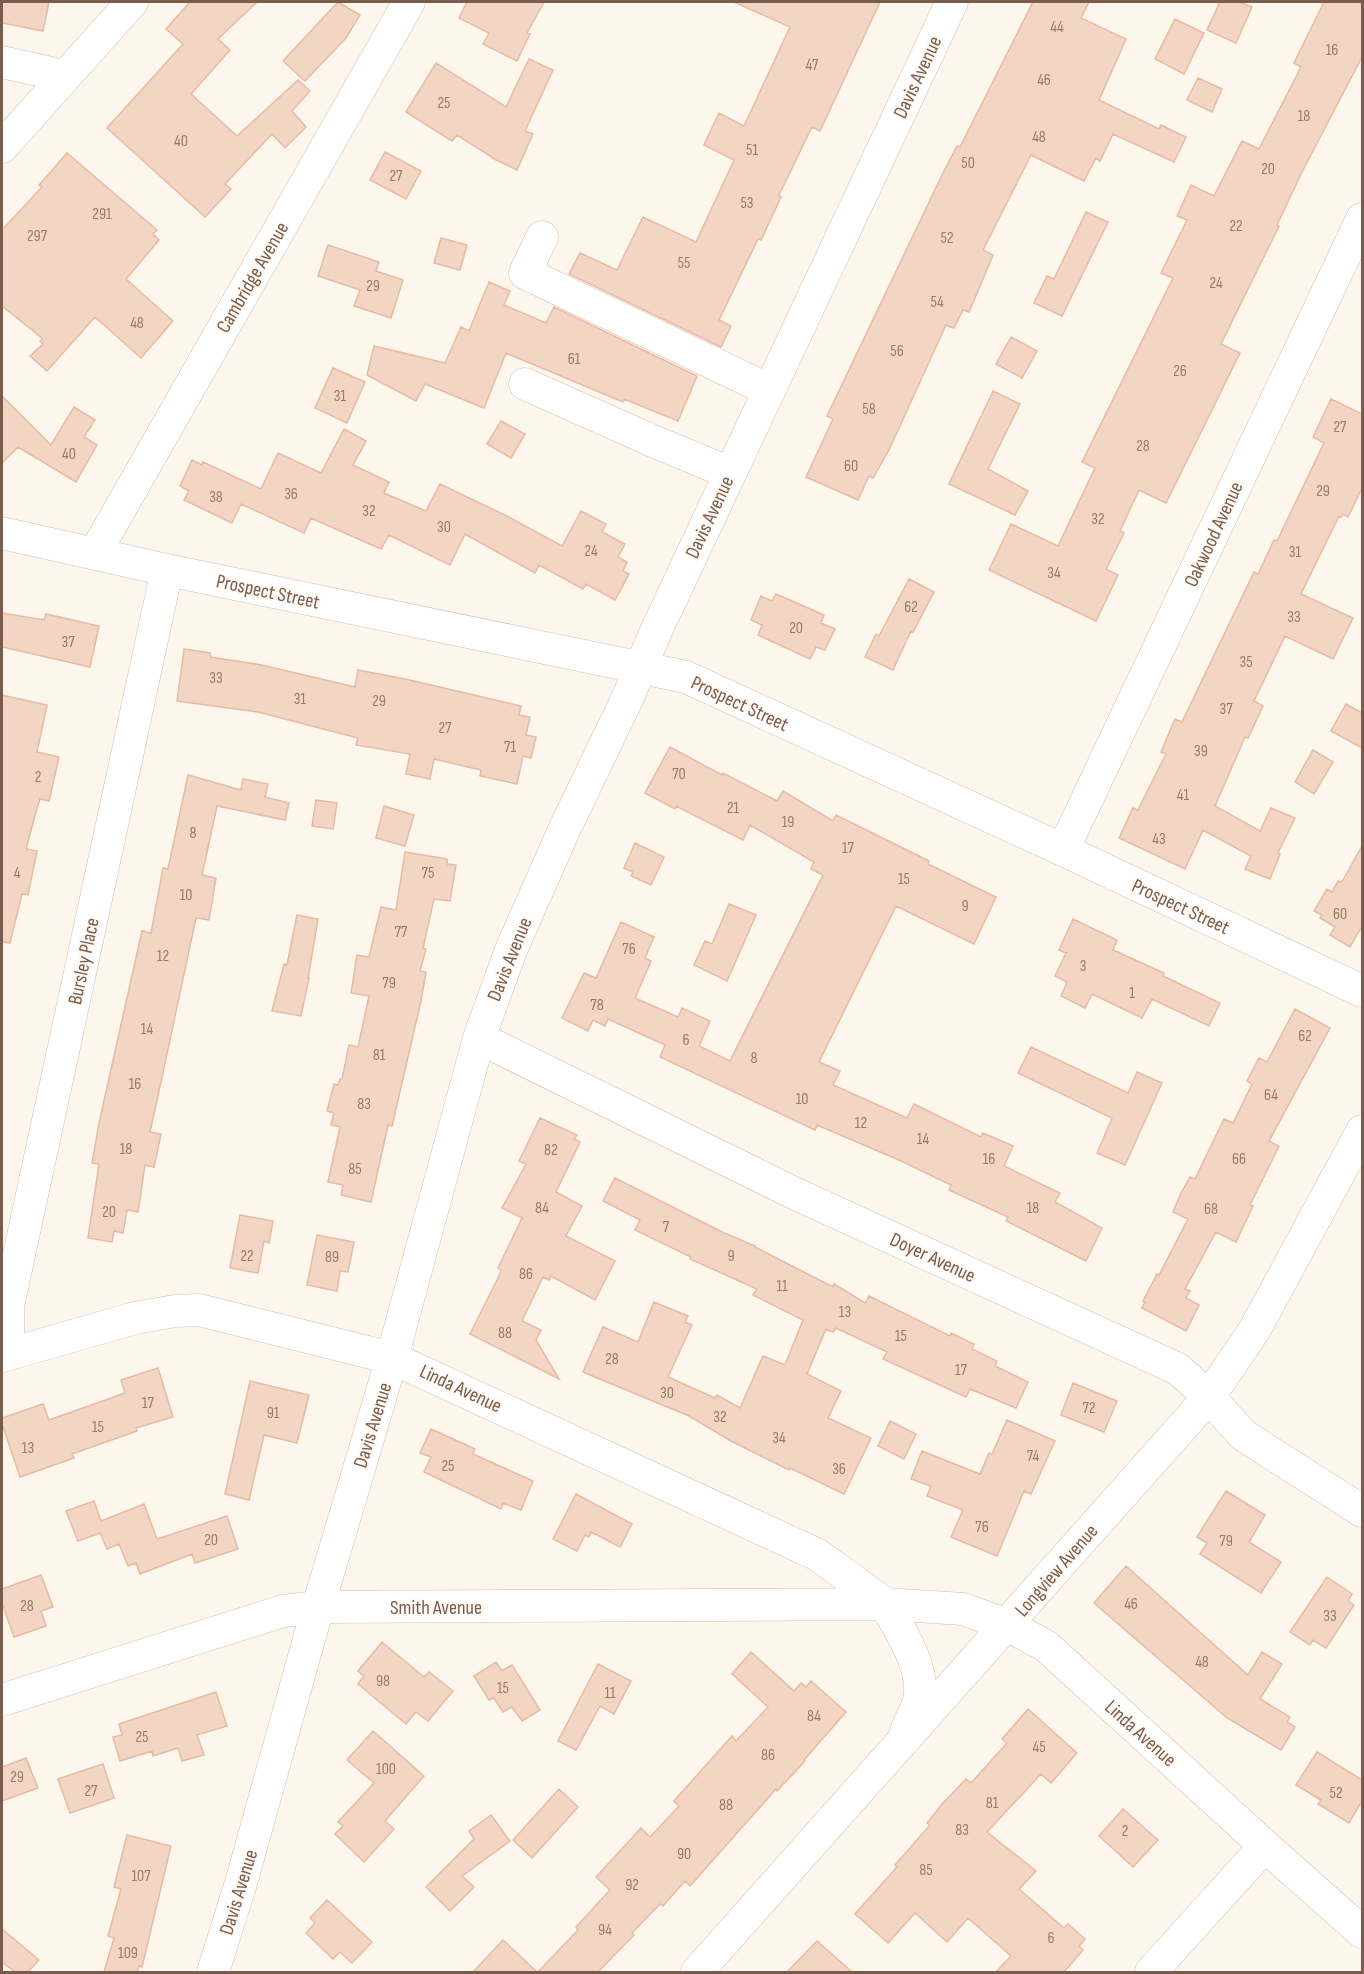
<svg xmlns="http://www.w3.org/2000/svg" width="1364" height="1974" font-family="'Sofia Sans Condensed',sans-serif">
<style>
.building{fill:#f3d5c3;stroke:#e6bba3;stroke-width:1.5}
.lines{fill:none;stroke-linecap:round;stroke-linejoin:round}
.minor-casing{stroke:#d1beb0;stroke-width:33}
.minor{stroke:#fff;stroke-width:32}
.labels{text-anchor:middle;stroke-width:4.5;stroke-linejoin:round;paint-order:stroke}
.number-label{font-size:16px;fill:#987a6a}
.street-label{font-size:20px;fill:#7a5c4d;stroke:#fffaf3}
</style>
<rect width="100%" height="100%" fill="#fdf6ec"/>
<path class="building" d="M 2,2 L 49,2 L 43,31 L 2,23 Z
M 190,2 L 257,2 L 218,39 L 230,50 L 191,94 L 237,136 L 298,80 L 310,91 L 292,111 L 306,127 L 285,148 L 272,134 L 225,184 L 231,189 L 205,217 L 107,128 L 183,44 L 166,29 Z
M 338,2 L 360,15 L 346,38 L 305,81 L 283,61 Z
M 467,2 L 544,2 L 527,33 L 530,34 L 517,61 L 483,44 L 489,33 L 459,18 Z
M 734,2 L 880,2 L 820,131 L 812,127 L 779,195 L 781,197 L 761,240 L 758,239 L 719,320 L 731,326 L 721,347 L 569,274 L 580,253 L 617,270 L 643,217 L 696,242 L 734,160 L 704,145 L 719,113 L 744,126 L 790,27 Z
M 1033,2 L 1089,2 L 1081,18 L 1126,39 L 1099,100 L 1159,129 L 1161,125 L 1186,137 L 1174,162 L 1113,134 L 1100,161 L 1096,158 L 1084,181 L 1031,155 L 983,250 L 993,255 L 969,312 L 963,310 L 954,328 L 946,325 L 889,450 L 873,478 L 869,476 L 858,500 L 806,477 L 833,419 L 827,416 L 942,175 L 957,146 L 960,147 Z
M 1220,2 L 1239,2 L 1252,7 L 1236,43 L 1207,30 Z
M 1324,2 L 1362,2 L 1362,57 L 1302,172 L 1277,225 L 1279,226 L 1221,344 L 1240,353 L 1166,503 L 1139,490 L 1120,531 L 1124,533 L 1106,569 L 1118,575 L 1096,621 L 989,570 L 1011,524 L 1058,546 L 1095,468 L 1082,462 L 1173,278 L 1161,273 L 1187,220 L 1177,216 L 1191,185 L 1214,196 L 1242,141 L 1259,149 L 1301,67 L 1294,63 Z
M 1175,19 L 1204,33 L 1184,74 L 1155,59 Z
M 529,59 L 553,70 L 525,131 L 533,134 L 517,170 L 492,158 L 492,157 L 457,135 L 452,141 L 406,112 L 436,63 L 506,107 Z
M 1198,78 L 1222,89 L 1212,112 L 1187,100 Z
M 385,152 L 421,171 L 406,199 L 370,180 Z
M 67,153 L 157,230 L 153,234 L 159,240 L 126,279 L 173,321 L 141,358 L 95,317 L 47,371 L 30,356 L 43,344 L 40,341 L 43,339 L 2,306 L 2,230 L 42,187 L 39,185 Z
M 1086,212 L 1108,222 L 1062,316 L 1034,303 L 1047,276 L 1054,279 Z
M 441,238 L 467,245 L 460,270 L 434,263 Z
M 328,245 L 379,262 L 376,271 L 403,280 L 391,318 L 354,306 L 360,290 L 318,276 Z
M 489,282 L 510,291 L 504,305 L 546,323 L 554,307 L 697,376 L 678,421 L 624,399 L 623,402 L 506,353 L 484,408 L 425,384 L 416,401 L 367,375 L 374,346 L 445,363 L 461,327 L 469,331 Z
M 1011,337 L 1037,351 L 1022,378 L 996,364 Z
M 333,368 L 365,382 L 347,423 L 315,408 Z
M 993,391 L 1020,404 L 988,469 L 1028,491 L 1015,515 L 949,484 Z
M 2,396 L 51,445 L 74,407 L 95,420 L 84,437 L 97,445 L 76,482 L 18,447 L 2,463 Z
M 1331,399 L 1362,414 L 1362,488 L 1348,517 L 1343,514 L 1341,517 L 1339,516 L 1301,594 L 1353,618 L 1333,659 L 1285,636 L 1254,701 L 1263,706 L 1248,738 L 1245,737 L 1215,806 L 1260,831 L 1271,808 L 1295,818 L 1278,853 L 1280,854 L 1270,879 L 1245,869 L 1251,856 L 1203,830 L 1185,869 L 1119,838 L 1133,808 L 1138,810 L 1166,754 L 1161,752 L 1175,719 L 1182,722 L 1254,572 L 1258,574 L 1274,540 L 1277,541 L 1324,443 L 1313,437 Z
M 501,421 L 525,434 L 511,458 L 487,444 Z
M 344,429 L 366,441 L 353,465 L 389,482 L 384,493 L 426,511 L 440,484 L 507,516 L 562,546 L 581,511 L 606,524 L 602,532 L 625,544 L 618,557 L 627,562 L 623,571 L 629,574 L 615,600 L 586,584 L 583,589 L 539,565 L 535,573 L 465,534 L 450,565 L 389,535 L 381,549 L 311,518 L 304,533 L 241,504 L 232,523 L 184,500 L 189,491 L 180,486 L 192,460 L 202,465 L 203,462 L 261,489 L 278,453 L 321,473 Z
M 909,579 L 934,592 L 913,632 L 911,631 L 893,670 L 865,657 L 876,634 L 879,636 Z
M 776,594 L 824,615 L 821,623 L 835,629 L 825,650 L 816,647 L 810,659 L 758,635 L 762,625 L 751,620 L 761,596 L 772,601 Z
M 2,613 L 44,620 L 46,614 L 99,626 L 90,667 L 2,647 Z
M 184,649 L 210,653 L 210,657 L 262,665 L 355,687 L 358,670 L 410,680 L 521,706 L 519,715 L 530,717 L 526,735 L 536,737 L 531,758 L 523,756 L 517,784 L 480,776 L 481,770 L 434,759 L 430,779 L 406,774 L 410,754 L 356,745 L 358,738 L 258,712 L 177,701 Z
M 2,695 L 47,705 L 37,752 L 59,757 L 49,801 L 40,799 L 37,808 L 26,849 L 37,851 L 28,895 L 22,894 L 10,943 L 2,942 Z
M 1346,704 L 1362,713 L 1362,748 L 1331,731 Z
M 670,747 L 722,775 L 723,773 L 777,801 L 783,791 L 833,821 L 836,815 L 929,861 L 928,864 L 996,897 L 974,944 L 896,906 L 819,1062 L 840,1071 L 833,1085 L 907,1118 L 914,1104 L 981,1137 L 983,1133 L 1013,1146 L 1004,1166 L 1060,1193 L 1055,1202 L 1102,1228 L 1086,1261 L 1006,1221 L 1008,1217 L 949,1190 L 951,1185 L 899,1160 L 817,1125 L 815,1130 L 660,1057 L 665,1045 L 608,1019 L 605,1026 L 593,1020 L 588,1031 L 562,1018 L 584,973 L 596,978 L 621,922 L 654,937 L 645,958 L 651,961 L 635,998 L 678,1017 L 682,1008 L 710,1021 L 699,1046 L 730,1061 L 823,875 L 811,869 L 814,862 L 750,825 L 743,840 L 676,806 L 675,809 L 645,793 Z
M 1313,750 L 1333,762 L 1314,794 L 1295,782 Z
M 188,775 L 241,790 L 243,779 L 268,784 L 265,797 L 289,803 L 285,820 L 217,806 L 202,875 L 216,878 L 209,920 L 196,918 L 164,1068 L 150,1132 L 161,1134 L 154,1167 L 145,1165 L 138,1212 L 127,1210 L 123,1233 L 114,1231 L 112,1242 L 88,1238 L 99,1164 L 92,1163 L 99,1123 L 142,931 L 151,933 L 163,868 L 168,869 Z
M 316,800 L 337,803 L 333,829 L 312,826 Z
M 384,806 L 414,815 L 405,846 L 376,838 Z
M 635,843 L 664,857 L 651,885 L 631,876 L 633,872 L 624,868 Z
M 1362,846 L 1362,926 L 1350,947 L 1330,935 L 1335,927 L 1320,918 L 1322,915 L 1314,911 L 1327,889 L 1332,892 L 1338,881 L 1341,882 L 1343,880 Z
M 405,852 L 447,859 L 447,864 L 456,865 L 450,901 L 434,899 L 423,948 L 426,949 L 420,971 L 426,972 L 421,1001 L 392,1126 L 388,1125 L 371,1202 L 341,1195 L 343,1185 L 328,1182 L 340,1127 L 331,1125 L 334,1113 L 327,1111 L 334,1084 L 338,1085 L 340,1079 L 342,1079 L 349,1045 L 358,1047 L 369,996 L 351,993 L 357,955 L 369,957 L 381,907 L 396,910 Z
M 729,904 L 756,915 L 727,981 L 694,965 L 705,941 L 712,944 Z
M 297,915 L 318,919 L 308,978 L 309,978 L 301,1016 L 272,1011 L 284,964 L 287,965 Z
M 1073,919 L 1117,940 L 1113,950 L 1164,973 L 1163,976 L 1220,1003 L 1209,1026 L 1152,999 L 1142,1018 L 1092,994 L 1085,1008 L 1061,996 L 1067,982 L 1055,976 L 1066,953 L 1059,950 Z
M 1295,1009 L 1330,1028 L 1269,1141 L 1279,1146 L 1250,1205 L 1253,1206 L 1236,1242 L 1216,1232 L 1185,1289 L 1190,1291 L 1186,1298 L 1199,1305 L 1186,1331 L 1142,1308 L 1145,1302 L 1143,1301 L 1157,1274 L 1159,1275 L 1188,1219 L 1173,1212 L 1181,1193 L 1190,1177 L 1195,1179 L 1224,1119 L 1233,1123 L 1252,1084 L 1247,1081 L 1259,1058 L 1267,1062 Z
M 1031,1047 L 1128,1093 L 1137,1072 L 1162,1083 L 1125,1165 L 1097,1153 L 1112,1118 L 1018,1073 Z
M 540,1118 L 577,1135 L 574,1139 L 580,1142 L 556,1192 L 582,1206 L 566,1236 L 615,1261 L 595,1300 L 551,1276 L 549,1280 L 543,1277 L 522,1321 L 541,1330 L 536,1340 L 559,1379 L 470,1334 L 498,1278 L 501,1270 L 498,1268 L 522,1218 L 502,1208 L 526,1164 L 519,1161 Z
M 615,1178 L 722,1232 L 755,1246 L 755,1247 L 833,1287 L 834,1284 L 865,1303 L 869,1296 L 950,1336 L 951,1333 L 974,1344 L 972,1349 L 997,1361 L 995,1366 L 1028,1382 L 1016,1408 L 970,1389 L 966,1397 L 883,1359 L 887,1352 L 836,1328 L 833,1332 L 826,1329 L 807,1374 L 841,1391 L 828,1418 L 871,1438 L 844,1494 L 790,1468 L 789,1470 L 731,1441 L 689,1416 L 583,1372 L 603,1327 L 638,1342 L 654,1302 L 688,1316 L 685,1322 L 692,1325 L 668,1377 L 715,1398 L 717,1395 L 740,1408 L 763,1356 L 785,1365 L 803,1320 L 753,1295 L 757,1289 L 690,1259 L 691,1257 L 635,1230 L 640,1220 L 603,1201 Z
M 240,1215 L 273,1221 L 269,1243 L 264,1241 L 258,1273 L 230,1268 Z
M 317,1235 L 354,1242 L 348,1272 L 340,1271 L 337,1291 L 307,1285 Z
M 158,1368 L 173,1417 L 136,1428 L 137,1431 L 72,1454 L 74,1458 L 20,1477 L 2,1424 L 2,1418 L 43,1404 L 49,1420 L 125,1393 L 121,1380 Z
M 250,1381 L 309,1395 L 297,1443 L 264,1435 L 249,1500 L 225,1494 Z
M 1073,1383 L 1117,1401 L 1104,1432 L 1061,1415 Z
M 1007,1420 L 1055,1441 L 1031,1494 L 1024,1491 L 997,1556 L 951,1537 L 963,1510 L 927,1496 L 931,1486 L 911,1479 L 922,1451 L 980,1474 L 989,1453 L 992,1454 Z
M 890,1421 L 916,1434 L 904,1459 L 878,1446 Z
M 431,1429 L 475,1449 L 473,1454 L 533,1481 L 521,1510 L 503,1503 L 501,1509 L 424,1472 L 431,1457 L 420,1453 Z
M 1226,1491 L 1265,1515 L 1249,1542 L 1281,1562 L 1261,1593 L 1200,1554 L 1207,1543 L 1197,1537 Z
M 576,1494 L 632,1524 L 620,1547 L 591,1532 L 589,1537 L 585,1535 L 577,1551 L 553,1539 Z
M 94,1501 L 101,1521 L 144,1504 L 157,1539 L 227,1516 L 238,1549 L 195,1563 L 192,1554 L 140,1574 L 136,1563 L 128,1566 L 119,1544 L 107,1549 L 100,1533 L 78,1541 L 66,1511 Z
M 1126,1566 L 1248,1675 L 1262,1652 L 1282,1664 L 1260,1699 L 1290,1717 L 1287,1722 L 1295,1727 L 1281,1750 L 1227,1718 L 1094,1603 Z
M 41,1575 L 53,1607 L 41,1611 L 46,1626 L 14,1637 L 2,1603 L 2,1589 Z
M 1327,1577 L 1352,1594 L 1348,1601 L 1354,1605 L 1326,1648 L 1313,1640 L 1310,1645 L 1290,1632 Z
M 382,1642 L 424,1677 L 429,1672 L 453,1691 L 428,1721 L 416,1712 L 406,1724 L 358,1684 L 364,1676 L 358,1671 Z
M 751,1652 L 794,1691 L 801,1683 L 806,1687 L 811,1681 L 846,1712 L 804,1760 L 805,1761 L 777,1791 L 776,1789 L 690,1886 L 685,1881 L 663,1906 L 660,1904 L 632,1933 L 634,1935 L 598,1972 L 538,1972 L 578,1930 L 576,1927 L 610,1890 L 596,1877 L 641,1828 L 650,1837 L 679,1806 L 674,1801 L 732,1736 L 736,1741 L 768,1707 L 732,1674 Z
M 496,1662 L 502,1671 L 512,1665 L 540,1710 L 522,1721 L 512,1707 L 503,1712 L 494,1698 L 489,1700 L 474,1676 Z
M 598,1664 L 631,1681 L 614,1714 L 600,1706 L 576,1750 L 558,1741 Z
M 216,1692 L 227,1726 L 197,1735 L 204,1755 L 182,1761 L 178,1748 L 153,1756 L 152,1751 L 120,1761 L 113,1737 L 122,1735 L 119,1724 Z
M 1028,1709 L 1077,1753 L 1051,1783 L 1041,1774 L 987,1832 L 1036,1871 L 1019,1889 L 1064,1928 L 1068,1924 L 1085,1939 L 1079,1946 L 1083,1950 L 1064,1972 L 996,1972 L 1011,1956 L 968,1918 L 947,1942 L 915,1913 L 888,1943 L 855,1914 L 897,1867 L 895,1865 L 930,1825 L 927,1823 L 943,1803 L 966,1779 L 971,1783 L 1007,1743 L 1002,1739 Z
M 373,1731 L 424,1776 L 385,1821 L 394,1829 L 364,1862 L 335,1834 L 343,1826 L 338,1822 L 374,1783 L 347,1760 Z
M 1317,1752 L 1362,1780 L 1362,1801 L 1349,1823 L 1318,1804 L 1321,1800 L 1296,1785 Z
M 26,1758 L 38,1788 L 2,1801 L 2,1767 Z
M 103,1764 L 114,1798 L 70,1813 L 58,1779 Z
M 559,1789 L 578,1807 L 532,1858 L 513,1840 Z
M 1123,1809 L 1158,1840 L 1133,1867 L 1099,1836 Z
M 491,1815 L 510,1841 L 462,1876 L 474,1887 L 450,1911 L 426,1887 L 474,1839 L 469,1831 Z
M 127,1835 L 171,1846 L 142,1967 L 139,1966 L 137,1972 L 104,1972 L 114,1938 L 108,1936 L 121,1889 L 114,1887 Z
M 327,1900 L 372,1942 L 352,1963 L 340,1952 L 333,1959 L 306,1933 L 315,1923 L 310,1918 Z
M 2,1929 L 39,1960 L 28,1972 L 15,1972 L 2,1962 Z
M 503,1940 L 537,1972 L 473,1972 Z
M 817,1941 L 852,1972 L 787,1972 Z"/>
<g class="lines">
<defs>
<path id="minor" d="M 2,62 L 65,76
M 2,147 L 132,2
M 542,237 L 525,273 L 769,390
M 525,384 L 653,441 L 730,473
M 2,533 L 167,570 L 686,677 L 1063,850 L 1362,991
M 95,553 L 409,2
M 1063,850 L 1362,219
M 479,1038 L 796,1194 L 1178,1369 L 1209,1397 L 1243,1435 L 1362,1511
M 8,1354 L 8,1306 L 167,570
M 2,1356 L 135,1318 L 175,1311 L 199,1310 L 392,1358 L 818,1555 L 885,1604 L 963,1609 L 1007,1625 L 1046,1646 L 1265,1846 L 1362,1932
M 2,1700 L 283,1611 L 318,1607 L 885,1604 C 900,1630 926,1669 919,1701 C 916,1711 910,1721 906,1731
M 213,1972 L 241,1883 L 318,1607 L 392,1358 L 479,1038 L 511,950 L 565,828 L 628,697 L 657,629 L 952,2
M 697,1972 L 1209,1397 L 1255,1329 L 1362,1131
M 1151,1972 L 1265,1846"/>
</defs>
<use href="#minor" class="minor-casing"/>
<use href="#minor" class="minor"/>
</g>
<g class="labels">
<g class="number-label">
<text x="1057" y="32">44</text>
<text x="1332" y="55">16</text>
<text x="812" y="70">47</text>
<text x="1044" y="85">46</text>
<text x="444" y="108">25</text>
<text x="1304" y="121">18</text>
<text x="1039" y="142">48</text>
<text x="181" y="146">40</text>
<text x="752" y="155">51</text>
<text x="968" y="168">50</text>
<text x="1268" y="174">20</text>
<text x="396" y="181">27</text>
<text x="747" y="208">53</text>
<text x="102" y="219">291</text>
<text x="1236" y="231">22</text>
<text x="37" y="241">297</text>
<text x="947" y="243">52</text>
<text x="684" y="268">55</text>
<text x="1216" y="288">24</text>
<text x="373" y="291">29</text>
<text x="937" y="307">54</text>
<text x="137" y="328">48</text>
<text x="897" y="356">56</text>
<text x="574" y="364">61</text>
<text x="1180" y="376">26</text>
<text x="340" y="401">31</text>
<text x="869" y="414">58</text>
<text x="1340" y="432">27</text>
<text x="1143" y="451">28</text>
<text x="69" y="459">40</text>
<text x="851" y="471">60</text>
<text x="1323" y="496">29</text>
<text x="291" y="499">36</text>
<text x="216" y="502">38</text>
<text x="369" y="516">32</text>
<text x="1098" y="524">32</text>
<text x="444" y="532">30</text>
<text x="591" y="556">24</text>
<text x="1295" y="557">31</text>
<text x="1054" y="578">34</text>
<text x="911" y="612">62</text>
<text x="1294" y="622">33</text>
<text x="796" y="633">20</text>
<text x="68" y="647">37</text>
<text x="1246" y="667">35</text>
<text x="216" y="683">33</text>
<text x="300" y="704">31</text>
<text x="379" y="706">29</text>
<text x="1226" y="714">37</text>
<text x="445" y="733">27</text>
<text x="510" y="752">71</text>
<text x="1201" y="756">39</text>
<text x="679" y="779">70</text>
<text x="38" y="782">2</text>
<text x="1183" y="800">41</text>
<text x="733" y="813">21</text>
<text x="788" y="827">19</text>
<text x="193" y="838">8</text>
<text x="1159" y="844">43</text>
<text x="848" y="853">17</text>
<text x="17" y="878">4</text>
<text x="428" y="878">75</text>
<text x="904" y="884">15</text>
<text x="186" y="900">10</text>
<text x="965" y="911">9</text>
<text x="1340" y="919">60</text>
<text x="401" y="937">77</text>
<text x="629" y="954">76</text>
<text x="163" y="961">12</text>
<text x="1083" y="971">3</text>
<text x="389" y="988">79</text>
<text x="1132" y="998">1</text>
<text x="597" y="1010">78</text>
<text x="147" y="1034">14</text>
<text x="1305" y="1041">62</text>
<text x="686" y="1045">6</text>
<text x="379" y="1060">81</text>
<text x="754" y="1063">8</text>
<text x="135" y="1089">16</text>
<text x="1271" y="1100">64</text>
<text x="802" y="1104">10</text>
<text x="364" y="1109">83</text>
<text x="861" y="1128">12</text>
<text x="923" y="1144">14</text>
<text x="126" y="1154">18</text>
<text x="551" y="1155">82</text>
<text x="989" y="1164">16</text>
<text x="1239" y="1164">66</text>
<text x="355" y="1174">85</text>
<text x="542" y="1213">84</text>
<text x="1033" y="1213">18</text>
<text x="1211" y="1214">68</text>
<text x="109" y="1217">20</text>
<text x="666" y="1232">7</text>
<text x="247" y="1261">22</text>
<text x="731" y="1261">9</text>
<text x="332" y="1262">89</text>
<text x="526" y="1279">86</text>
<text x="782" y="1291">11</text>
<text x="845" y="1317">13</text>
<text x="505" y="1338">88</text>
<text x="901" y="1341">15</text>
<text x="612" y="1364">28</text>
<text x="961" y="1375">17</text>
<text x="667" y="1398">30</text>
<text x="148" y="1408">17</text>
<text x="1089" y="1413">72</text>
<text x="273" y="1418">91</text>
<text x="720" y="1422">32</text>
<text x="98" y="1432">15</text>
<text x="779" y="1443">34</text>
<text x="28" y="1453">13</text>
<text x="1033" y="1461">74</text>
<text x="448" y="1471">25</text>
<text x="839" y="1474">36</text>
<text x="982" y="1532">76</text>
<text x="211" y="1545">20</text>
<text x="1226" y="1546">79</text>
<text x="1131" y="1609">46</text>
<text x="27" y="1611">28</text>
<text x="1330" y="1621">33</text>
<text x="1202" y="1667">48</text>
<text x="383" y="1686">98</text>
<text x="503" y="1693">15</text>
<text x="610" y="1698">11</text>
<text x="814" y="1721">84</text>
<text x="142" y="1742">25</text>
<text x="1039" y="1752">45</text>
<text x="768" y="1760">86</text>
<text x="386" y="1774">100</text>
<text x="17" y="1782">29</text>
<text x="91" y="1796">27</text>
<text x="1336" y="1798">52</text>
<text x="992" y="1808">81</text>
<text x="726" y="1810">88</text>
<text x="962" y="1835">83</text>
<text x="1125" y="1836">2</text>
<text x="684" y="1859">90</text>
<text x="926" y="1875">85</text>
<text x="141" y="1881">107</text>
<text x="632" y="1890">92</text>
<text x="605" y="1935">94</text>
<text x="1051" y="1943">6</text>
<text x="128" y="1958">109</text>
</g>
<g class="street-label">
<text transform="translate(917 77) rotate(-65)" y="7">Davis Avenue</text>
<text transform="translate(252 277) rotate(-60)" y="7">Cambridge Avenue</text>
<text transform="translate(709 517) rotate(-65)" y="7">Davis Avenue</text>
<text transform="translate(1213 534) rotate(-65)" y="7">Oakwood Avenue</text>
<text transform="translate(268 591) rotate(12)" y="7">Prospect Street</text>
<text transform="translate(740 703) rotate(25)" y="7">Prospect Street</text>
<text transform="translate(1181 906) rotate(25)" y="7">Prospect Street</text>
<text transform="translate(509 959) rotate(-68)" y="7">Davis Avenue</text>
<text transform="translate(83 961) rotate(-78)" y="7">Bursley Place</text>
<text transform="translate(933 1257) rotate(25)" y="7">Doyer Avenue</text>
<text transform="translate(461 1388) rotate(25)" y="7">Linda Avenue</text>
<text transform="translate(372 1425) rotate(-73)" y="7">Davis Avenue</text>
<text transform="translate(1056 1570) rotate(-49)" y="7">Longview Avenue</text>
<text x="436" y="1614">Smith Avenue</text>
<text transform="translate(1141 1733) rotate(42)" y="7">Linda Avenue</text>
<text transform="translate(238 1892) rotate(-73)" y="7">Davis Avenue</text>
</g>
</g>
<rect width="1364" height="1974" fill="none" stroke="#7a5c4d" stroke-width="6"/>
</svg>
